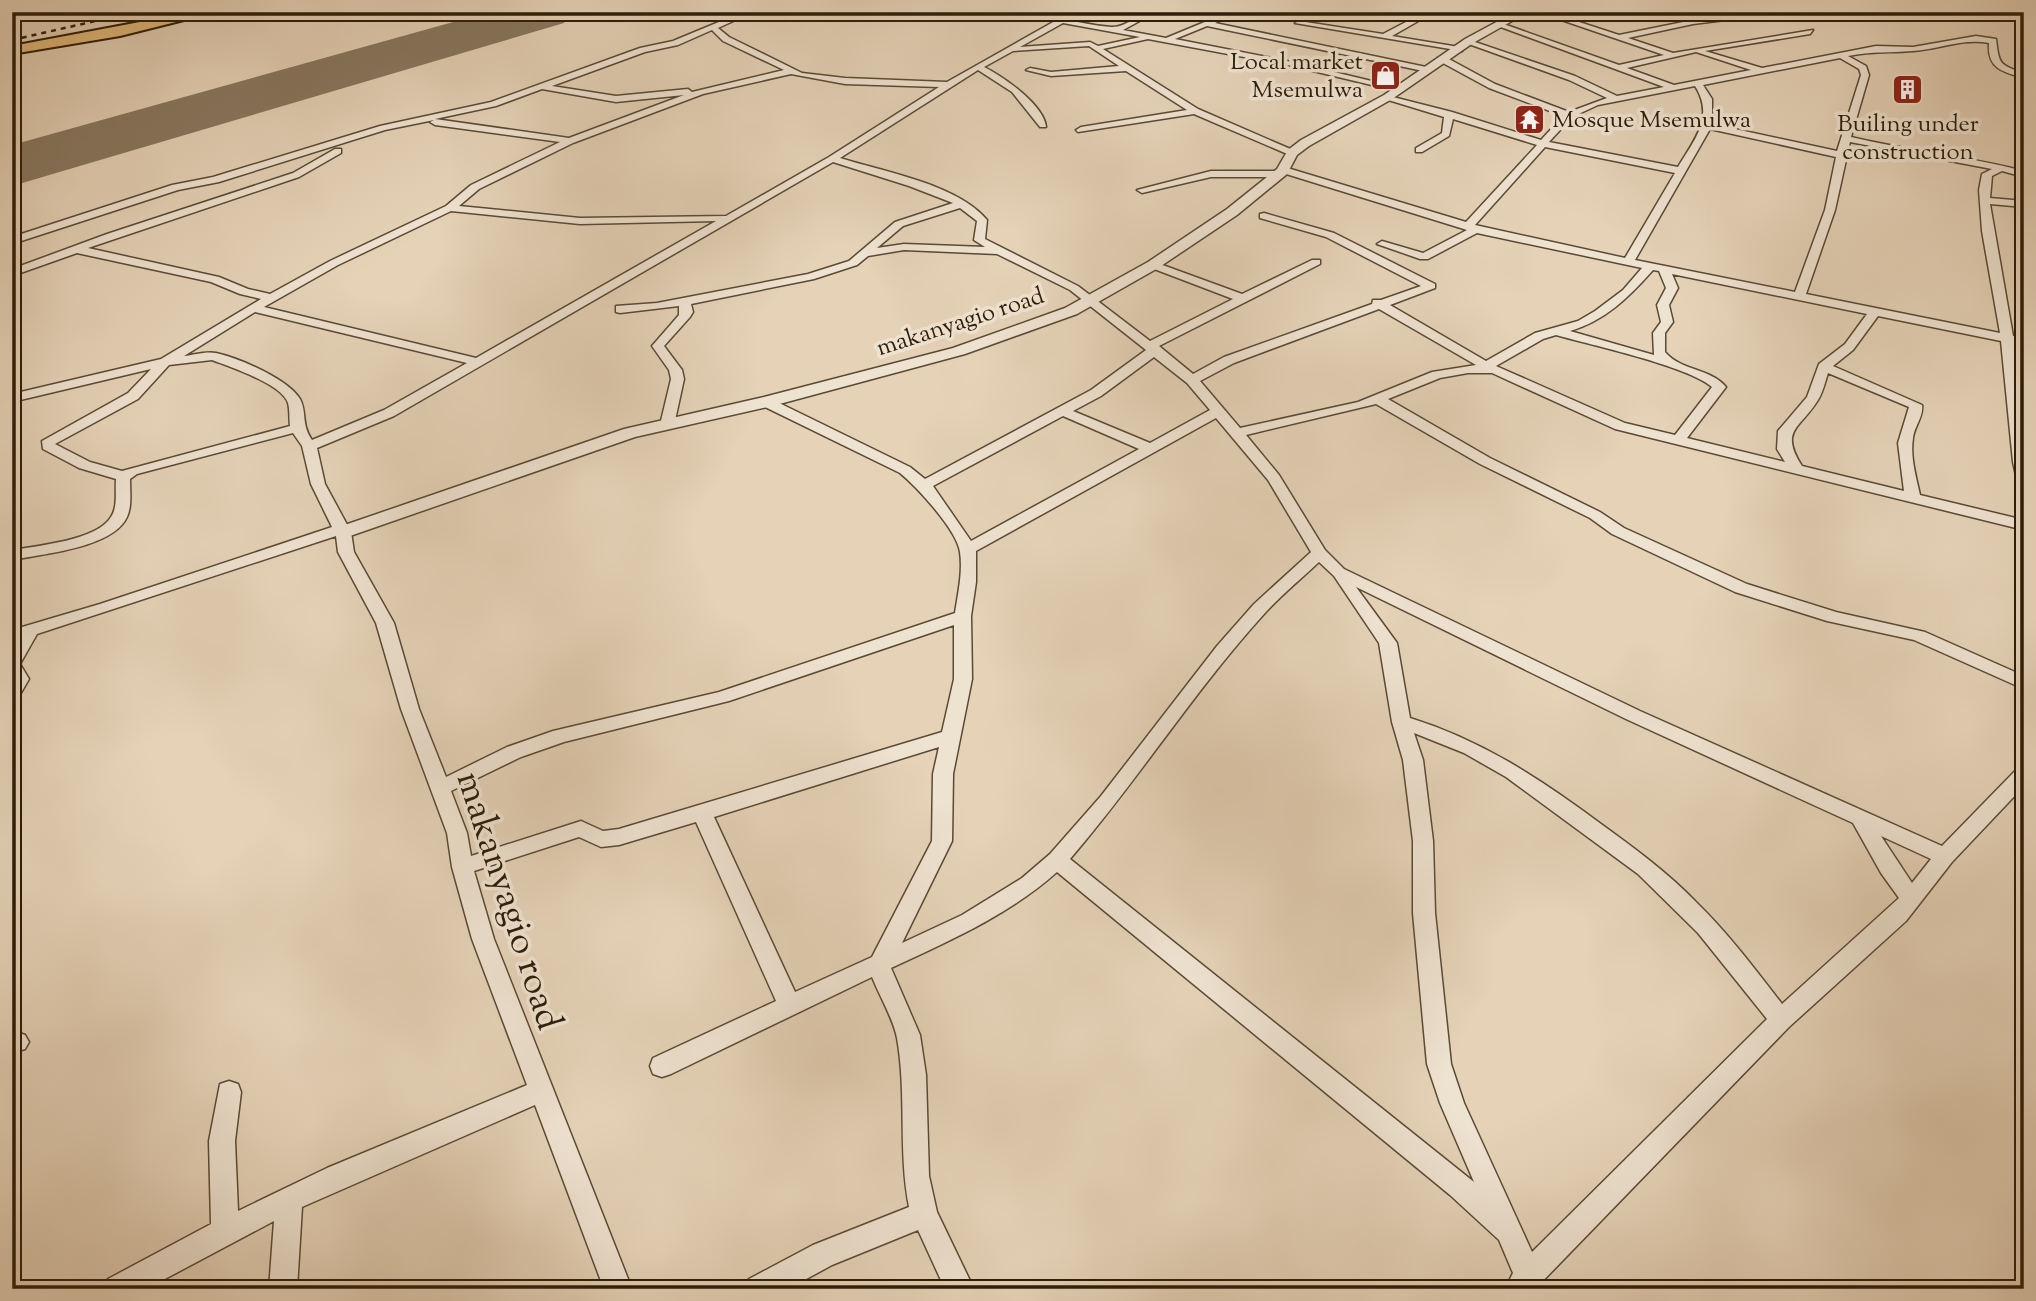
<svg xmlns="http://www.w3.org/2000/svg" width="2036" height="1301" font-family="'Sorts Mill Goudy',serif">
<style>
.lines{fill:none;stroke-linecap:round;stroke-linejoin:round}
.runway{fill:#887860;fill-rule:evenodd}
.minor-casing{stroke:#5a4a34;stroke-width:3}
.tertiary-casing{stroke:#5a4a34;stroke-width:3}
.primary-casing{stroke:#2c1d08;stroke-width:4}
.minor{fill:#eee2d0;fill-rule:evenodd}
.tertiary{fill:#eee2d0;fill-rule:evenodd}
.primary{fill:#e2b97c;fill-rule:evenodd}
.rail{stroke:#2c1d08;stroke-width:2.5;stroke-dasharray:5 5;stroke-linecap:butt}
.labels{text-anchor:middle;stroke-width:7;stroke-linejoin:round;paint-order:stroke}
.far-poi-label{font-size:24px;fill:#2c1d08;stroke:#eee2d0;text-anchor:end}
.far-street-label{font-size:24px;fill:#2c1d08;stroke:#eee2d0}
.near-street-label{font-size:37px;fill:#2c1d08;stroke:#eee2d0}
</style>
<rect width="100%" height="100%" fill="#e5d2b7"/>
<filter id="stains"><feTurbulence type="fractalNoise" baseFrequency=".00286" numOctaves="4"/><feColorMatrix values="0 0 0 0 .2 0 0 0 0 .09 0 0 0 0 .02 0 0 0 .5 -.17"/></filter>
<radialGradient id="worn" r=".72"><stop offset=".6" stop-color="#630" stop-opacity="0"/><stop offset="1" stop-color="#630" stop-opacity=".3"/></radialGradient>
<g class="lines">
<path class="runway" d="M 489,12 L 571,12 L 564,23 L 12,186 L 12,145 Z"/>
<defs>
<path id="minor" d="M 41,12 L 55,12 L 12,23 L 12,19 Z
M 743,12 L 753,12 L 718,28 L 729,37 L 802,73 L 845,78 L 947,82 L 1055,21 L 1015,12 C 1048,12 1078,25 1111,27 C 1126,28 1140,12 1156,12 L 1123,30 L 1166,38 L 1229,12 L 1239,12 L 1215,23 L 1431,68 L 1428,72 L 1207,26 L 1175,39 L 1292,62 L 1405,89 L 1401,92 L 1292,66 L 1148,39 L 1103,49 L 1198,109 L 1295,151 L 1295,155 L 1292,156 L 1194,114 L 1078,132 L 1076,130 L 1081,127 L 1187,110 L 1126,71 L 1051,76 L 1026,70 L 1030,68 L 1051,72 L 1119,66 L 1089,46 L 1013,51 L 984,67 C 1004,77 1044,105 1046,127 L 1040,127 L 1012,92 L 978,70 L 840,158 C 884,172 957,184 987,220 L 985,239 L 1078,286 L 1150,341 L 1233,299 L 1149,267 L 1149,263 L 1157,263 L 1242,294 L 1312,260 L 1320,260 L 1320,264 L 1159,346 L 1193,374 L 1224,357 L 1372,304 L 1373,300 L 1381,300 L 1421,286 L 1326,237 L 1260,218 L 1260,214 L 1264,213 L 1334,233 L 1435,284 L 1435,288 L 1390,305 L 1486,361 L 1535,333 L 1578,321 L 1595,311 L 1623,290 L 1642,268 L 1477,233 L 1428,259 L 1420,259 L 1377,244 L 1382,241 L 1423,253 L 1467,230 L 1283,173 L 1279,177 L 1211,177 L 1142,193 L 1137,190 L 1211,171 L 1280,171 L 1284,167 L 1466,222 L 1537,145 L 1453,119 L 1449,136 L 1422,152 L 1416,152 L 1416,148 L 1442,133 L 1444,117 L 1385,99 L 1385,95 L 1452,112 L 1541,140 L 1563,116 L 1489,88 L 1441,62 L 1441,58 L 1447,58 L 1495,84 L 1569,112 L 1607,98 L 1569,80 L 1466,43 L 1466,39 L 1575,76 L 1617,96 L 1664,87 L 1498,26 L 1498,22 L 1619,65 L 1664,55 L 1538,12 L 1564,17 L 1617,12 L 1573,20 L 1619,35 L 1693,20 L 1791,12 L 1693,24 L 1628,38 L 1673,53 L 1813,30 L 1810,34 L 1705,51 L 1762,68 L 1876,46 L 1913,47 L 1976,36 L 1996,39 C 1999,64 1999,65 2024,73 L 2024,78 C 2002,72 1987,68 1989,43 C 1964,38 1939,49 1913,51 C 1890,53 1873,51 1848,56 L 1866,66 L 1869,75 L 1851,137 C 1908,151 1967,156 2024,171 L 2024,177 L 2002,171 L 1992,176 L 1990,198 L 2024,201 L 2024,207 L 1990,204 L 2013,336 L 2024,338 L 2024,346 L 2014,344 L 2024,438 L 2024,484 L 2017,480 L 2013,462 L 2001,341 L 1878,316 L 1853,350 L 1833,366 L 1922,405 C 1924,416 1914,427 1913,438 C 1910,457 1916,476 1920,495 L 2024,520 L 2024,530 L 1615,429 L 1492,373 L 1468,373 L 1440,378 L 1388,399 L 1490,458 L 1600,512 L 1624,528 L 1747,584 L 1836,612 L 1925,632 L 2024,676 L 2024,689 L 1914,640 L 1827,621 L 1735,592 L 1612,534 L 1590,518 L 1480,464 L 1376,404 L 1246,435 L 1279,475 L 1325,550 L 1344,569 L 1640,711 L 1942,846 L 2017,769 L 2024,767 L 2024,786 L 1952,862 L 1906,921 L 1789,1027 L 1535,1289 L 1505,1289 L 1513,1273 L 1499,1240 L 1450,1195 L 1057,872 C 1009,915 949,941 891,968 L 920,1035 L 926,1075 L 929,1176 L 937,1212 L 974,1289 L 945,1289 L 918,1230 L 832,1265 L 788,1289 L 745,1289 L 749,1279 L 813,1245 L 909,1207 C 898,1151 907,1094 897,1038 C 893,1018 880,997 872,977 L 671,1074 L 662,1077 L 653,1074 L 650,1066 L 653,1058 L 776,1001 L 696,822 L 619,845 L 601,847 L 579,837 L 474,871 L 494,939 L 632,1289 L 604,1289 L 535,1105 L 302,1207 L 297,1289 L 269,1289 L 274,1221 L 146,1289 L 104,1289 L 108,1279 L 211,1224 L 209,1141 L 220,1084 L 229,1081 L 238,1084 L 241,1092 L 235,1141 L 238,1211 L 327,1168 L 527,1085 L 472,939 L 452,867 L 447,833 L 401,709 L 376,623 L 338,552 L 336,536 L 37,634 L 20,664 L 29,679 L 18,698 L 12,700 L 12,647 L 16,640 L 12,641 L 12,630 L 100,604 L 332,527 L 311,484 L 302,446 L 293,433 L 137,474 L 130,479 C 130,492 132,506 127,517 C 113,548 42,554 12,560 L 12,550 C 37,546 98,540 111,517 C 118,507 115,491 116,479 L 79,468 L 43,449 L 42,441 L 128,393 L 151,369 L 12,402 L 12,394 L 161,359 L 261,299 L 240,294 L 211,282 L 77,253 L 12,276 L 12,269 L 107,234 L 293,173 L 335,149 L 341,149 L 341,153 L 299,177 L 88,248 L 219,277 L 248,289 L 270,294 L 330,261 L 446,206 L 471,185 L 560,142 L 435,125 L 430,122 L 434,120 L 385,130 L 219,182 L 178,190 L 12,244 L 12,237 L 172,185 L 213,177 L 380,126 L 491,102 L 640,48 L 673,41 ZM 1063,23 L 1140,37 L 1098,46 L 1090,42 L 1020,47 ZM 712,30 L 723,41 L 784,70 L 692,92 L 688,89 L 616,96 L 552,86 L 645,52 L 678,45 ZM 1696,52 L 1751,70 L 1674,85 L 1627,68 ZM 1840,58 L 1859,69 L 1861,75 L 1837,151 L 1712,124 L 1712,99 L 1703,85 ZM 791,74 L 845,84 L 939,87 L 829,157 L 726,216 L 580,218 L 459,206 L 479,189 L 573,143 L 703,94 ZM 1695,86 C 1715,117 1694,140 1678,167 L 1549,142 L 1572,117 L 1598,105 ZM 542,89 L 616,102 L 684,95 L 569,138 L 435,119 L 496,106 ZM 1710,129 L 1836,157 L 1825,210 L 1795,292 L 1635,260 ZM 1850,142 L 1992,169 L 1982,174 L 1979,190 L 1982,231 L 2000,333 L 1806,294 L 1835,210 ZM 1545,147 L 1675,173 L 1625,258 L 1475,225 ZM 833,162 L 909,186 L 953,203 L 895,222 L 849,261 L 808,274 L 657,303 L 616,306 L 616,312 L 620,313 L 679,306 L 679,315 L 652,346 L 669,370 L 671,379 L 660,425 L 662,428 L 667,429 L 674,425 L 684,379 L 682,370 L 664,346 L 690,317 L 693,312 L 691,304 L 814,279 L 857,265 L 868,256 L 904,250 L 997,254 L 1070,290 L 1146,350 L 1091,390 L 925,479 L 910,467 L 771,399 L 761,399 L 761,405 L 900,473 C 917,487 957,530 960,552 C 963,572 958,593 955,613 L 719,692 L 553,731 L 507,747 L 446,777 L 419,709 L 394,623 L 354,552 L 351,532 L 325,484 L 317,448 L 394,416 ZM 960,208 L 977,221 L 974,240 L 985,247 L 904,244 L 877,248 L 903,226 ZM 451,211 L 580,224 L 716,221 L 476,358 L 264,307 L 338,265 ZM 1653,270 L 1659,271 L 1666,288 L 1657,305 L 1661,322 L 1653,333 L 1654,355 L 1570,331 C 1605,321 1629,297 1653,270 ZM 1672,274 L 1867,314 L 1845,344 L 1819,364 L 1807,397 L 1778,431 L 1777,449 L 1785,462 L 1687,438 L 1726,387 C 1710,368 1681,371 1665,352 L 1665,333 L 1673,322 L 1669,305 L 1678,288 ZM 1379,309 L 1476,365 L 1432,372 L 1358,402 L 1240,428 L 1200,381 L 1234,363 ZM 255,312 L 467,363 L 384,410 L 312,440 C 301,424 307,412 300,399 C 288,379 239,358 216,353 C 206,351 193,355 184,356 ZM 1556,335 C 1591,345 1688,366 1712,387 L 1675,435 L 1625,423 L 1496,366 L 1543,339 ZM 1154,357 L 1187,383 L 1210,410 L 1150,443 L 1073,411 L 1101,396 ZM 212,360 C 230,367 282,384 288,403 C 290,410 289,419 290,426 L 122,471 L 90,462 L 55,444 L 138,399 L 169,365 ZM 1828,373 L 1909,407 L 1898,443 L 1904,491 L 1802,466 C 1779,430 1800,429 1818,400 C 1823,392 1825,382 1828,373 ZM 1063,416 L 1139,449 L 971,541 L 933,486 ZM 1216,418 L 1268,480 L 1311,552 L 1254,604 L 1217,646 L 1101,796 L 1050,854 L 1022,878 L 962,915 L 902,943 L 952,841 L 953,774 L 972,679 L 971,616 L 976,582 L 976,551 ZM 1319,562 L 1334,576 L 1379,643 L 1392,722 L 1403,760 L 1413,841 L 1413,913 L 1427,1064 L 1440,1103 L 1474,1182 L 1070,859 C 1138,780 1194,691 1264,614 C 1281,595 1301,579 1319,562 ZM 1356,587 L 1626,719 L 1853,823 L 1881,873 L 1899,898 L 1782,1004 C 1755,969 1728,933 1696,902 C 1667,872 1634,848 1601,824 C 1541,779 1481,740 1410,718 L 1397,643 ZM 954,625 L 954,679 L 942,732 L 619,829 L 603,831 L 581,821 L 471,856 L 467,833 L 451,791 L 521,757 L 564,742 L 729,701 ZM 1414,733 L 1464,753 L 1506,777 L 1638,874 L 1698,933 L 1767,1019 L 1532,1252 L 1464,1103 L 1451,1064 L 1435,913 L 1433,841 L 1423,760 ZM 939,747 L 933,774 L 932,841 L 872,957 L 795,992 L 714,817 ZM 1881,836 L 1931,859 L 1912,883 Z
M 1425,12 L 1434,12 L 1392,36 L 1459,47 L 1462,51 L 1295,23 L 1299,21 L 1383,34 Z
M 17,1032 L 25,1035 L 29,1042 L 25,1049 L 12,1053 L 12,1033 Z"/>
<path id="tertiary" d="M 1515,12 L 1528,12 L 1473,43 L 1392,99 L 1309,146 L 1297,155 L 1287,174 L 1237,215 L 1158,268 L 1077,314 L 965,354 L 772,406 L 635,437 L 350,536 L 336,536 L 333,532 L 336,528 L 624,429 L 764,397 L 953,348 L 1065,308 L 1148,262 L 1227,209 L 1277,169 L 1288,150 L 1301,140 L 1384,95 L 1465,39 Z"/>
<path id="primary" d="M 193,12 L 216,12 L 120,36 L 12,54 L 12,46 Z"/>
</defs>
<use href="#minor" class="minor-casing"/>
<use href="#tertiary" class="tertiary-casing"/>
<use href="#primary" class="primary-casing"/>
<use href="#minor" class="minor"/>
<use href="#tertiary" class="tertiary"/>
<use href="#primary" class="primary"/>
<path class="rail" d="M 12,40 L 135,12"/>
</g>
<defs>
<symbol id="shop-square" viewBox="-11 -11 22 22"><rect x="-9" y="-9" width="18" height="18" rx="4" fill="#8f2418" stroke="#eee2d0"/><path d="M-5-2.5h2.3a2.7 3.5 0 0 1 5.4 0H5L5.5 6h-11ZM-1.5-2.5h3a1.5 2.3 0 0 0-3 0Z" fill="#fff"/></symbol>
<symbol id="building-square" viewBox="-11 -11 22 22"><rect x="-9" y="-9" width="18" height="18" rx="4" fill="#8f2418" stroke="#eee2d0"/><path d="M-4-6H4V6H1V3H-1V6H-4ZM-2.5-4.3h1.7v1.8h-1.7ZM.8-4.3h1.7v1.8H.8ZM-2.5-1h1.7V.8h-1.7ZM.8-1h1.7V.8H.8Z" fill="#fff"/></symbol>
<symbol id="temple-square" viewBox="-11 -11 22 22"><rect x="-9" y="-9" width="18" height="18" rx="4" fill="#8f2418" stroke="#eee2d0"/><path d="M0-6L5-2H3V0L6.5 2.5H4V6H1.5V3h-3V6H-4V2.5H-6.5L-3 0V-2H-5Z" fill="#fff"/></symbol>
</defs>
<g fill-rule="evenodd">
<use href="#shop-square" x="1368" y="58" width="35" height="35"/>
<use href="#building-square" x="1890" y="72" width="35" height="35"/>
<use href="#temple-square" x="1512" y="102" width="35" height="35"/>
</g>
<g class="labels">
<g class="far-poi-label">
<text x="1363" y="69">Local market<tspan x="1363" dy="28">Msemulwa</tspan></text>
<text x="1552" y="127" text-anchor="start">Mosque Msemulwa</text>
<text x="1908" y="131" text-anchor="middle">Builing under<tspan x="1908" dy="28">construction</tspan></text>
</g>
<g class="far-street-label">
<text transform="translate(960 321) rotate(-18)" y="8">makanyagio road</text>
</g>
<g class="near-street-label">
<text transform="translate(511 900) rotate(72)" y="13">makanyagio road</text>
</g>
</g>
<rect width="2036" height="1301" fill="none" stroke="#e5d2b7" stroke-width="42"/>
<rect x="14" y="14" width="2008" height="1273" fill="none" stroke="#2c1d08" stroke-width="3.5"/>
<rect x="21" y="21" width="1994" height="1259" fill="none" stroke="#2c1d08" stroke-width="2"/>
<rect width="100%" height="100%" filter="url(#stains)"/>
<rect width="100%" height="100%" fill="url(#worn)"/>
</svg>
